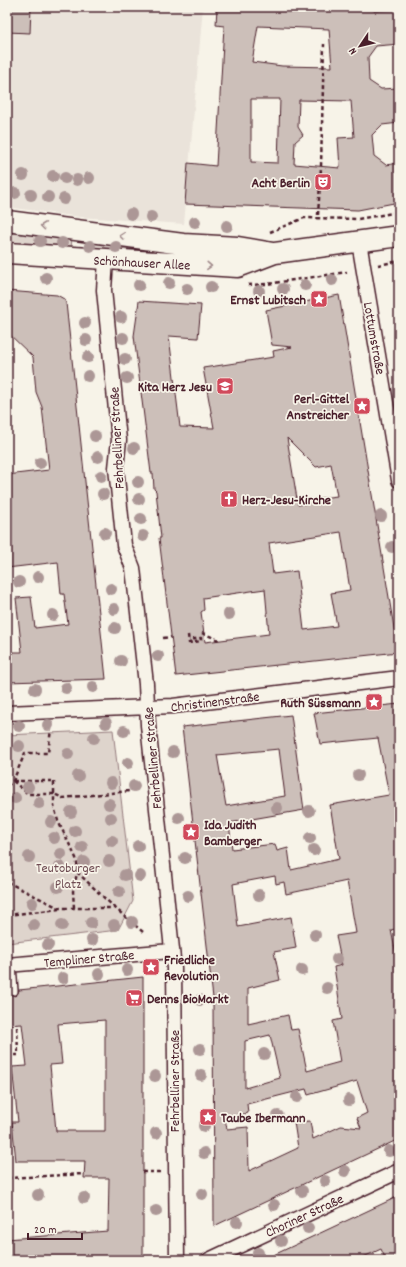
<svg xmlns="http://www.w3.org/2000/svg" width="406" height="1267" font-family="Dekko,sans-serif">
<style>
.built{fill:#eae3da}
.green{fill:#ded4cc;stroke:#947a7c}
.building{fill:#ccbfb9;stroke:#4a1f2b;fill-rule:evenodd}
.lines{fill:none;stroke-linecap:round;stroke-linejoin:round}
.service-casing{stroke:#4a1f2b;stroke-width:10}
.minor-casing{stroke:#4a1f2b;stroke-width:17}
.secondary-casing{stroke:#4a1f2b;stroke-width:23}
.path{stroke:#4a1f2b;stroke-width:2.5;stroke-dasharray:4 3;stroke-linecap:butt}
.service{stroke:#f7f3e8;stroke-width:7}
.minor{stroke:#f7f3e8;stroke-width:14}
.secondary{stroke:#f7f3e8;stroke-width:20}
.tree{fill:#ac9796}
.oneway{stroke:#a0898a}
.labels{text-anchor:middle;stroke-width:3.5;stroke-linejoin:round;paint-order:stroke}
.poi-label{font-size:14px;font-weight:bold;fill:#4a1f2b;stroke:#f7f3e8;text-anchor:end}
.street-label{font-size:14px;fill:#4a1f2b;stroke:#f7f3e8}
.park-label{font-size:14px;fill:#6f4c53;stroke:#f7f3e8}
</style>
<rect width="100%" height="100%" fill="#f7f3e8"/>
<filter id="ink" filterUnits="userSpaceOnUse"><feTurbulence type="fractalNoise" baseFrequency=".025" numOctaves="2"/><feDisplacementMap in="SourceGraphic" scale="8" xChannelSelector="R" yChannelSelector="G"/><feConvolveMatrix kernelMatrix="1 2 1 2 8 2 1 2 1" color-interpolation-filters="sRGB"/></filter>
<g filter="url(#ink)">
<path class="built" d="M 7,7 L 203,7 L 184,224 L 79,217 L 7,207 Z"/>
<path class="green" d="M 7,229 L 72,238 L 71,248 L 7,243 Z
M 87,242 L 127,246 L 128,249 L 128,250 L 86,248 Z
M 113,730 L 133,901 L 118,930 L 7,943 L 7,735 Z"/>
<path class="building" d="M 7,7 L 31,7 L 30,33 L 7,32 Z
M 217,7 L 370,7 L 374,11 L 399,9 L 399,44 L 376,46 L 368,57 L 369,81 L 381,89 L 399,88 L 399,123 L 382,125 L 372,135 L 374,156 L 386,165 L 399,163 L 399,202 L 358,210 L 185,204 L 188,163 L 216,166 L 224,26 L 216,25 ZM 258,26 L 329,29 L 332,67 L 282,66 L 252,62 ZM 251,99 L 280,99 L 278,163 L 251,162 ZM 299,100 L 351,101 L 354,137 L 338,138 L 340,168 L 294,164 L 295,142 L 303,135 L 298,127 Z
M 7,291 L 57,295 L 64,299 L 66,303 L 106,679 L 7,682 L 7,652 L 22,652 L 16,598 L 31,597 L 35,628 L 68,624 L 64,594 L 61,594 L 58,562 L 7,568 L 7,475 L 49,470 L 42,407 L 36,392 L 33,357 L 7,332 Z
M 339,295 L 398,652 L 176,676 L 159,538 L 161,538 L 156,491 L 154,489 L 153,473 L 151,473 L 134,336 L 139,301 L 201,305 L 198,338 L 169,336 L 180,427 L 214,428 L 203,368 L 274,357 L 273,351 L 292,347 L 272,345 L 266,310 ZM 287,438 L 316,467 L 331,464 L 337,496 L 321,498 L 317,502 L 298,505 ZM 341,532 L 350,590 L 331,593 L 337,626 L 304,630 L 297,571 L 273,574 L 269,543 ZM 265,589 L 269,634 L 205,642 L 201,612 L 204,610 L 203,598 Z
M 399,704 L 399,928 L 391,930 L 399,969 L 399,1139 L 214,1226 L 213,998 L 182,727 L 291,715 L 304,810 L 229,823 L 232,849 L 275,844 L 277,851 L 288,848 L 291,870 L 339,859 L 330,805 L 389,795 L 378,738 L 320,744 L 314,713 ZM 279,749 L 285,796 L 226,806 L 217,755 ZM 275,876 L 276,884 L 284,882 L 286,894 L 347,881 L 356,933 L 336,936 L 342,965 L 334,967 L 342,1019 L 333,1021 L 340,1062 L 307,1071 L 298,1029 L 291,1030 L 288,1015 L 248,1024 L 248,988 L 280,980 L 274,952 L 296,948 L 291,917 L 238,927 L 233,884 ZM 270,1035 L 280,1078 L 245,1088 L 245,1041 ZM 357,1081 L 367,1113 L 357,1118 L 361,1128 L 341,1126 L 313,1139 L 310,1121 L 294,1122 L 298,1148 L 249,1171 L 248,1127 L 227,1129 L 225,1119 L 248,1113 L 247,1104 L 306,1089 L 308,1095 Z
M 143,977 L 143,1260 L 7,1260 L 7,1239 L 108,1231 L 109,1178 L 84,1178 L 85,1161 L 16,1161 L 12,1122 L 18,1122 L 12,1067 L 27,1066 L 22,1024 L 7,1025 L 7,992 L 15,996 L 18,993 L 19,990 ZM 105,1020 L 105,1131 L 56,1131 L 50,1065 L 62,1064 L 58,1024 Z
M 399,1196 L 399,1260 L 386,1260 L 381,1249 L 357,1260 L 263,1260 Z"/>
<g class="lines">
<defs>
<path id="service" d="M 12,965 L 14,991"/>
<path id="minor" d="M 359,242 L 399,480
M 106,260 L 104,290 L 119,440 L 116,468 L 124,545 L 133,568 L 146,684 L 148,725 L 174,968 L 177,1260
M 7,713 L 173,706 L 399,678
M 7,965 L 171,951
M 209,1260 L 399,1171"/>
<path id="secondary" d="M 7,221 L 183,244 L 238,247 L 273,253
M 7,253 L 238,267 L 275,253 L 399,236"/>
</defs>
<use href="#service" class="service-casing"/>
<use href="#minor" class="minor-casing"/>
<use href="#secondary" class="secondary-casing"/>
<path class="path" d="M 318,215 L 321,167 L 324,44
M 270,232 L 304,218 L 358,219 L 399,212
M 378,265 L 399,261
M 248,285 L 267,284 L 347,272
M 202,633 L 219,640
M 188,635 L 189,643 L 201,641 L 201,638 L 189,640
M 163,638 L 171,637
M 13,781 L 28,794 L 54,794 L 54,806 L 58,821 L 76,858 L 78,869 L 73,891 L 74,908
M 13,781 L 54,781 L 54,794 L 63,798 L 129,791
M 7,786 L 13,781 L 25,753 L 48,753 L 51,729
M 77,872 L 114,907
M 7,882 L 59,908 L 115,908 L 143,932
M 7,915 L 59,909
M 7,1055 L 18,1055 L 17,1025
M 142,1172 L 162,1172
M 7,1178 L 84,1174"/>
<use href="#service" class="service"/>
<use href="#minor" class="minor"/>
<use href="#secondary" class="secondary"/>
</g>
<g class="tree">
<circle cx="23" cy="175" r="6"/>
<circle cx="53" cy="176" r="6"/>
<circle cx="65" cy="178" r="6"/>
<circle cx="89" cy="178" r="6"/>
<circle cx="77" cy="180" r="6"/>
<circle cx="15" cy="193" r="6"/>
<circle cx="31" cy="195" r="6"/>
<circle cx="48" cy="197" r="6"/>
<circle cx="64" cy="199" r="6"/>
<circle cx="131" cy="214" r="6"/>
<circle cx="151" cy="217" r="6"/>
<circle cx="195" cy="222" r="6"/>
<circle cx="227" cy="226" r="6"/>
<circle cx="40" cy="241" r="6"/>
<circle cx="62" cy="243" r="6"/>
<circle cx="90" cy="246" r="6"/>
<circle cx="116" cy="247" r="6"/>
<circle cx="46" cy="278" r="6"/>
<circle cx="332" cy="280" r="6"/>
<circle cx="169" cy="283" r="6"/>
<circle cx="139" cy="285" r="6"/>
<circle cx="305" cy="285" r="6"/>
<circle cx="211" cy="287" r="6"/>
<circle cx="187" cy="289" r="6"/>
<circle cx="283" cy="289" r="6"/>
<circle cx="259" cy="291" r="6"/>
<circle cx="121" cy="317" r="6"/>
<circle cx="85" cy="323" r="6"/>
<circle cx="123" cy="338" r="6"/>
<circle cx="86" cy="340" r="6"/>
<circle cx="88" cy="357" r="6"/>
<circle cx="125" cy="359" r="6"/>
<circle cx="88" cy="376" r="6"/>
<circle cx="127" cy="378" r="6"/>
<circle cx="95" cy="436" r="6"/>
<circle cx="134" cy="448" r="6"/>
<circle cx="98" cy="457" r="6"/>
<circle cx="40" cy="463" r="6"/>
<circle cx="101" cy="476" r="6"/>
<circle cx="138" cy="482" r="6"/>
<circle cx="103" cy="494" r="6"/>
<circle cx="139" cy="499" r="6"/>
<circle cx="381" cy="516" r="6"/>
<circle cx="141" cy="519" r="6"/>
<circle cx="105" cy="533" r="6"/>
<circle cx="143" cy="536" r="6"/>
<circle cx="392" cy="547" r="6"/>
<circle cx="38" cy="577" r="6"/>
<circle cx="19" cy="582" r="6"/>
<circle cx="111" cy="589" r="6"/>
<circle cx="114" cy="609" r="6"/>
<circle cx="229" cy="614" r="6"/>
<circle cx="53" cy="615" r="6"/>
<circle cx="115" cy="628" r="6"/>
<circle cx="158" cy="656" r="6"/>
<circle cx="121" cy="661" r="6"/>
<circle cx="93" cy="687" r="6"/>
<circle cx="66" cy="688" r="6"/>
<circle cx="35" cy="689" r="6"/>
<circle cx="106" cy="723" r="6"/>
<circle cx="48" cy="725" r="6"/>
<circle cx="19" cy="726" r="6"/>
<circle cx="124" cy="731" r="6"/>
<circle cx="94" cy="738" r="6"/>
<circle cx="19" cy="746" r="6"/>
<circle cx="173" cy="752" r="6"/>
<circle cx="68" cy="754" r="6"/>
<circle cx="128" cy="763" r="6"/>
<circle cx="358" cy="775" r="6"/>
<circle cx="78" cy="776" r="6"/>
<circle cx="111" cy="783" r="6"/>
<circle cx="134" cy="786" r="6"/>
<circle cx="28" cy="787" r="6"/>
<circle cx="15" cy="798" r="6"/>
<circle cx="39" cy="803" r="6"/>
<circle cx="109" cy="804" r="6"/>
<circle cx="277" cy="808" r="6"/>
<circle cx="309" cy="811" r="6"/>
<circle cx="71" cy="812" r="6"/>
<circle cx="111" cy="818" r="6"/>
<circle cx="179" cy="818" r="6"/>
<circle cx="51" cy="822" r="6"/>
<circle cx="75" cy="831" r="6"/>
<circle cx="54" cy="838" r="6"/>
<circle cx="310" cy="838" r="6"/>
<circle cx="112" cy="841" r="6"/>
<circle cx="138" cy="846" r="6"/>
<circle cx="82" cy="847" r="6"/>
<circle cx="314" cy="850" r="6"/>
<circle cx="61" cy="854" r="6"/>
<circle cx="29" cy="857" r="6"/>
<circle cx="185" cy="858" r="6"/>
<circle cx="109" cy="861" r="6"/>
<circle cx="84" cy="862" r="6"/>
<circle cx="60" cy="867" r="6"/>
<circle cx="125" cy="875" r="6"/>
<circle cx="140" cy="876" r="6"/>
<circle cx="58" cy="887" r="6"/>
<circle cx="119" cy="892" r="6"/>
<circle cx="259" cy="895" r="6"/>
<circle cx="188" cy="896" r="6"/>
<circle cx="32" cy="903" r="6"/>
<circle cx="132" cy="922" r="6"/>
<circle cx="91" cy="923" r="6"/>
<circle cx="34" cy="925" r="6"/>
<circle cx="62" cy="925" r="6"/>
<circle cx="114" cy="925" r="6"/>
<circle cx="315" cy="935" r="6"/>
<circle cx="92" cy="940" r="6"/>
<circle cx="48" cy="945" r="6"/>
<circle cx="337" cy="959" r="6"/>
<circle cx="127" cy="970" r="6"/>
<circle cx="302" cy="970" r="6"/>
<circle cx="99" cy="974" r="6"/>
<circle cx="63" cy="978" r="6"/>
<circle cx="327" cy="988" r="6"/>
<circle cx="200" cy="1000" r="6"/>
<circle cx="200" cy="1049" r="6"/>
<circle cx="264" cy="1054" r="6"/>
<circle cx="201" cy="1075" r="6"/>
<circle cx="155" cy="1076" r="6"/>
<circle cx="297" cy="1097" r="6"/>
<circle cx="349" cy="1100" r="6"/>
<circle cx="278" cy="1116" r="6"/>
<circle cx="204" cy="1126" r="6"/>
<circle cx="156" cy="1133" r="6"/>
<circle cx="389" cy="1151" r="6"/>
<circle cx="204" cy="1153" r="6"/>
<circle cx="345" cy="1171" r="6"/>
<circle cx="325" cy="1181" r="6"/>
<circle cx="302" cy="1191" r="6"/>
<circle cx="202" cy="1194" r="6"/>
<circle cx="38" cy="1195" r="6"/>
<circle cx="84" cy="1198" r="6"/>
<circle cx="274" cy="1205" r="6"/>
<circle cx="156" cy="1211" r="6"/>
<circle cx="237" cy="1222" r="6"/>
<circle cx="308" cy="1228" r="6"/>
<circle cx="281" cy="1241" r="6"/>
<circle cx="258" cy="1253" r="6"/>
</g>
<defs><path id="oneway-chevron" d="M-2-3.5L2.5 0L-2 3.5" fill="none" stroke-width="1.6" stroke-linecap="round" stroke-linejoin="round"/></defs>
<g class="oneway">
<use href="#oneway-chevron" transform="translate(43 226) rotate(-173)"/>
<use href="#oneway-chevron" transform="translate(122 236) rotate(-173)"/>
<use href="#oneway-chevron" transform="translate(209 266) rotate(3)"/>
</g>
</g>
<defs>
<symbol id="theatre-square" viewBox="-11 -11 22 22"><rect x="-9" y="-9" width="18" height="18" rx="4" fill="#d1495b" stroke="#f7f3e8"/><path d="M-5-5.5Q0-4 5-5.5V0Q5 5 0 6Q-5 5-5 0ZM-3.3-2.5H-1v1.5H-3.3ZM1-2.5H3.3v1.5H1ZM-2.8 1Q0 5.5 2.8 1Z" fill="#fff"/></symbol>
<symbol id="sight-square" viewBox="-11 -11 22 22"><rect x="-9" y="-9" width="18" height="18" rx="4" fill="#d1495b" stroke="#f7f3e8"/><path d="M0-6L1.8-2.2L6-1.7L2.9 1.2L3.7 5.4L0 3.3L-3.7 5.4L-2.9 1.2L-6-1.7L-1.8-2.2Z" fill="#fff"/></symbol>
<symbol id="school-square" viewBox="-11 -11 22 22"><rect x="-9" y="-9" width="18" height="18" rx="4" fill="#d1495b" stroke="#f7f3e8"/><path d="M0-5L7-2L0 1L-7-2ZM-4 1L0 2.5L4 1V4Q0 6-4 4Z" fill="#fff"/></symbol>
<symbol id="church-square" viewBox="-11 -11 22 22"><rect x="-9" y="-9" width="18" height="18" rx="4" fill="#d1495b" stroke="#f7f3e8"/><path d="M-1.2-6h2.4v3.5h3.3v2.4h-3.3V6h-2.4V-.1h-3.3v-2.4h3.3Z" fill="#fff"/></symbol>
<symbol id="supermarket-square" viewBox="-11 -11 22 22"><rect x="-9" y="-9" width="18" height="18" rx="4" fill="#d1495b" stroke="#f7f3e8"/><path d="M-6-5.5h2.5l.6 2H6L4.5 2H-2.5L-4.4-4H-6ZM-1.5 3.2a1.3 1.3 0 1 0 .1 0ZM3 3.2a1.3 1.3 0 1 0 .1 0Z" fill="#fff"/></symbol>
</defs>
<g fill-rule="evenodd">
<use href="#theatre-square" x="313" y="172" width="20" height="20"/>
<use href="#sight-square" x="309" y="289" width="20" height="20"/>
<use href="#school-square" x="215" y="376" width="20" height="20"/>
<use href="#sight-square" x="352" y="396" width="20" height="20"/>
<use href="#church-square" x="219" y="489" width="20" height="20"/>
<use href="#sight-square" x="364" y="692" width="20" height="20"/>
<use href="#sight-square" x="181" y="822" width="20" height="20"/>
<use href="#sight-square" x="141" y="957" width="20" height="20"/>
<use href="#supermarket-square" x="124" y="988" width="20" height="20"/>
<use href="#sight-square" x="198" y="1107" width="20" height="20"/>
</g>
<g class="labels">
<g class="poi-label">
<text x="310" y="187">Acht Berlin</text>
<text x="306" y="304">Ernst Lubitsch</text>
<text x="212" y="391">Kita Herz Jesu</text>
<text x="349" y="403">Perl-Gittel<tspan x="349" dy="16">Anstreicher</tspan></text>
<text x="242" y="504" text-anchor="start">Herz-Jesu-Kirche</text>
<text x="361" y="707">Ruth Süssmann</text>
<text x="204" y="829" text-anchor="start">Ida Judith<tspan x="204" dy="16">Bamberger</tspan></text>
<text x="164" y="964" text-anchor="start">Friedliche<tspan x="164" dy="16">Revolution</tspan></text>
<text x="147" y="1003" text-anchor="start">Denns BioMarkt</text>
<text x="221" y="1122" text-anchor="start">Taube Ibermann</text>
</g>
<g class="street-label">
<text transform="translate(142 262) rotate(3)" y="5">Schönhauser Allee</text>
<text transform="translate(375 338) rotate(80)" y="5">Lottumstraße</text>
<text transform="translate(116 438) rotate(-93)" y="5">Fehrbelliner Straße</text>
<text transform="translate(215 701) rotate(-7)" y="5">Christinenstraße</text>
<text transform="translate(152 758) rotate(-95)" y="5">Fehrbelliner Straße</text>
<text transform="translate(89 958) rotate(-5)" y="5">Templiner Straße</text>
<text transform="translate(174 1081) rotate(-90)" y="5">Fehrbelliner Straße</text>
<text transform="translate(304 1215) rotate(-25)" y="5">Choriner Straße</text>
</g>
<g class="park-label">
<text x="68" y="872">Teutoburger<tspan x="68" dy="16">Platz</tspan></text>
</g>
</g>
<rect width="406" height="1267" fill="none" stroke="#f7f3e8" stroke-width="24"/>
<rect x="12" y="12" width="382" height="1243" fill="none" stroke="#4a1f2b" stroke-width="1.5" filter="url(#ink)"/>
<g transform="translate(360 46) rotate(235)" stroke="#f7f3e8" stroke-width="3" paint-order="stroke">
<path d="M0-3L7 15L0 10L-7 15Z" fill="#4a1f2b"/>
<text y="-6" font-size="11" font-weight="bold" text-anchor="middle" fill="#4a1f2b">N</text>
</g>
<path d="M28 1233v6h54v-6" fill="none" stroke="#4a1f2b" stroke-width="2"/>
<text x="34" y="1233" font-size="12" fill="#4a1f2b" stroke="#f7f3e8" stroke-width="3" paint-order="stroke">20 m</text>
</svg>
